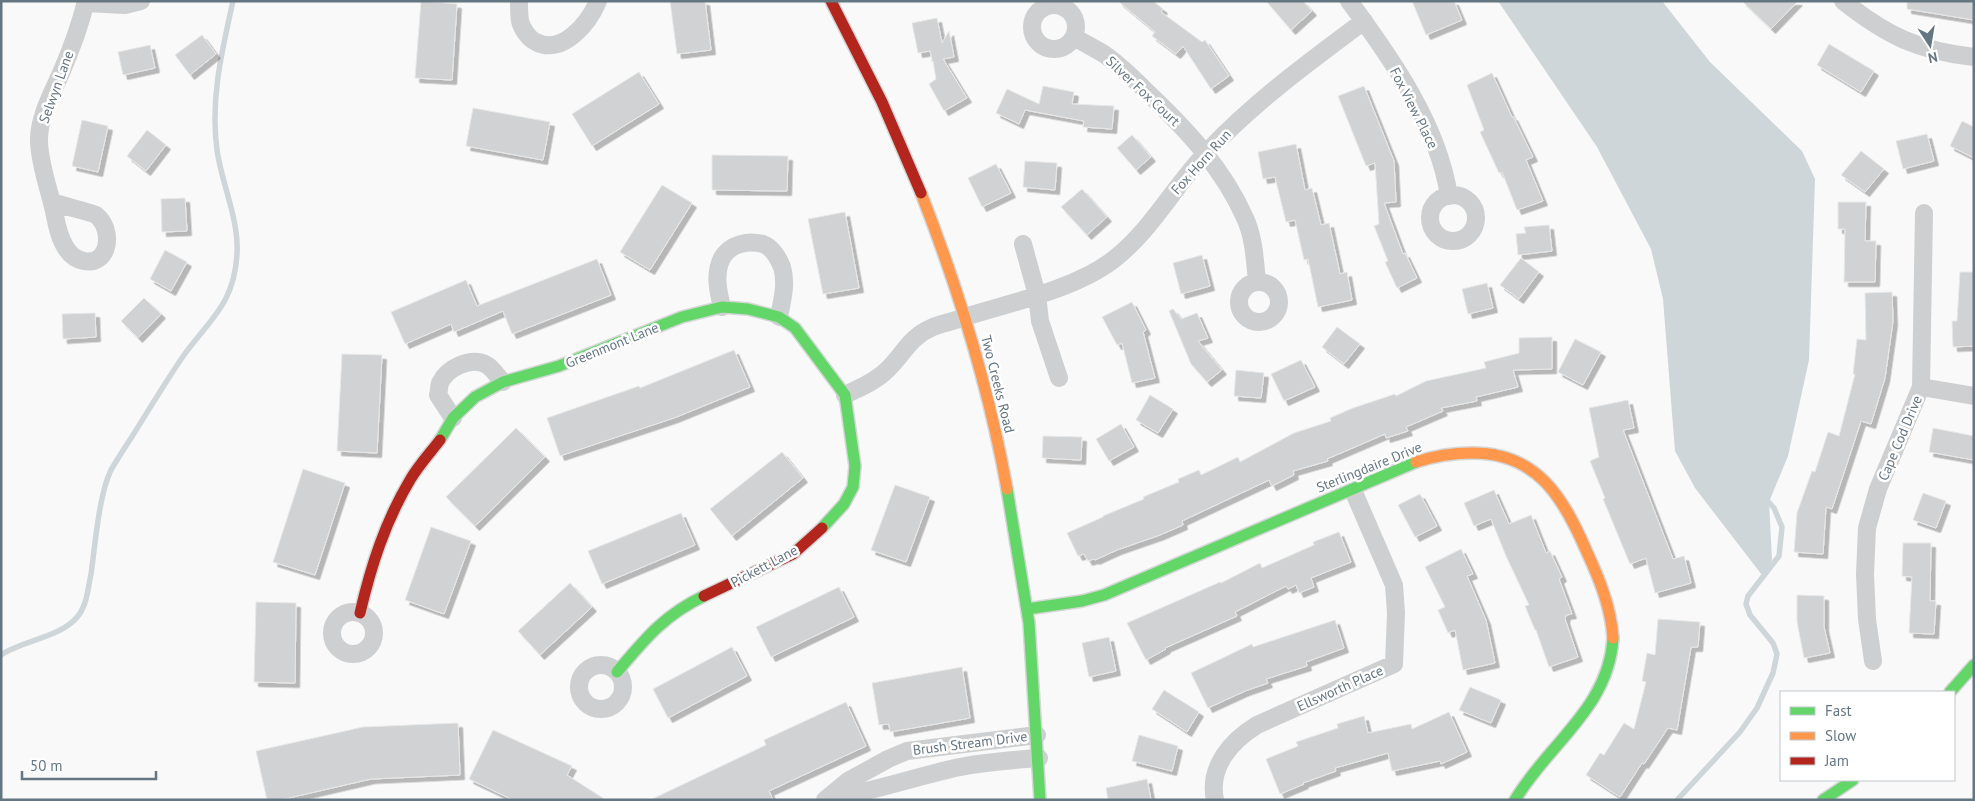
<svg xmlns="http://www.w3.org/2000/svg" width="1975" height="801" font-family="'PT Sans',sans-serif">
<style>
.water{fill:#ced6d9}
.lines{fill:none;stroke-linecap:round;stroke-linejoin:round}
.stream{stroke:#ced6d9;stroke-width:5.5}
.building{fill:#d0d2d3;stroke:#e8e8e8;filter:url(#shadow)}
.fast-casing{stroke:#d5d6d7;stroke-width:14}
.slow-casing{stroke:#d5d6d7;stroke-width:14}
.jam-casing{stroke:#d5d6d7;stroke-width:14}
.street{stroke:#cecfd0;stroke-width:18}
.fast{stroke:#63d668;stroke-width:11}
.slow{stroke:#ff974d;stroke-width:11}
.jam{stroke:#b3261e;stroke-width:11}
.labels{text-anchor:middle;stroke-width:5;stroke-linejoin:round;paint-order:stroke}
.street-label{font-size:14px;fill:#657683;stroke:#fff}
</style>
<defs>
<filter id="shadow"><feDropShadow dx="4.5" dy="4.5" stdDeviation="0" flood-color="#0004"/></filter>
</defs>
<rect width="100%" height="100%" fill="#f9f9f9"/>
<path class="water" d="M 1498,1 L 1662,1 L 1710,62 L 1802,151 L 1815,179 L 1809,360 L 1788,456 L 1769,502 L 1772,559 L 1765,579 L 1695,488 L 1675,451 L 1663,299 L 1651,249 L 1597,147 Z"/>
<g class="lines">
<path class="stream" d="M 1,655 C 22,640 61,638 78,616 C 87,605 88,588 91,574 C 95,546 99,494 111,470 C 118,458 126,446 133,435 C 150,408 166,381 184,355 C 211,318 234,304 237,254 C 239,219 222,185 217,150 C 210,99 222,51 233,1
M 1677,800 L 1740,732 L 1757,708 L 1773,673 L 1777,654 L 1773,643 L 1750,615 L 1746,604 L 1748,596 L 1779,556 L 1782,527 L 1774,508 L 1764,497"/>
</g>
<path class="building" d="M 421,1 L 457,4 L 452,80 L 415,78 Z
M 670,1 L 705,1 L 711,50 L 677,54 Z
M 1118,1 L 1153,1 L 1163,9 L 1161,12 L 1202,42 L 1205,40 L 1229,76 L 1211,89 L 1183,46 L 1176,54 L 1152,36 L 1155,32 Z
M 1266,1 L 1303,1 L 1312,11 L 1291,30 Z
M 1412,1 L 1454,1 L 1462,20 L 1426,35 Z
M 1742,1 L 1798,1 L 1771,29 Z
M 1907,1 L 1974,1 L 1974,20 L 1907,9 Z
M 937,18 L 942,43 L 949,31 L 954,57 L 943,59 L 967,98 L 944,111 L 929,84 L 936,79 L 933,61 L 931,62 L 932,59 L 930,51 L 918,53 L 912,23 Z
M 202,35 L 216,54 L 190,75 L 175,55 Z
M 1829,44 L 1874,71 L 1861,92 L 1817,65 Z
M 150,45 L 155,68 L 123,75 L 118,52 Z
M 639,72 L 659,104 L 592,146 L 572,114 Z
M 1492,73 L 1512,117 L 1513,116 L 1533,157 L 1526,160 L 1543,201 L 1517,210 L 1502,172 L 1499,173 L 1480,132 L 1484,130 L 1467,85 Z
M 1043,86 L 1074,92 L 1072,104 L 1114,106 L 1112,129 L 1083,127 L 1084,121 L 1025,110 L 1019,124 L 996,113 L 1007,89 L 1039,104 Z
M 1364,86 L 1394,161 L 1396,202 L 1384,203 L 1403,254 L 1405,253 L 1417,278 L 1397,288 L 1385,262 L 1388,261 L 1374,226 L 1379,224 L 1375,163 L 1366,166 L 1338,96 Z
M 473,108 L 550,122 L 543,160 L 466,146 Z
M 82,120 L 108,126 L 98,172 L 72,166 Z
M 1962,121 L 1974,127 L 1974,158 L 1950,146 Z
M 147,130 L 166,145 L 146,171 L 127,156 Z
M 1927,134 L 1934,161 L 1903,169 L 1896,141 Z
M 1132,135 L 1151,157 L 1136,170 L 1117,148 Z
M 1296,144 L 1305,190 L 1312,188 L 1321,225 L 1329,223 L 1340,274 L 1347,272 L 1352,300 L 1318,307 L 1308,259 L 1304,260 L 1295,220 L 1286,222 L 1275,177 L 1263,179 L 1258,152 Z
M 1861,151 L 1884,169 L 1865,192 L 1841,175 Z
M 712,155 L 788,156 L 787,191 L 712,190 Z
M 1025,161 L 1057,163 L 1055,190 L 1023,187 Z
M 996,164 L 1011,193 L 982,207 L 968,178 Z
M 662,185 L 692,203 L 650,270 L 620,252 Z
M 1082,189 L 1107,217 L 1087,235 L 1061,207 Z
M 185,198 L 187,231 L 162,232 L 161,199 Z
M 1838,202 L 1866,202 L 1865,241 L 1876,241 L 1875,282 L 1844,282 L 1845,229 L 1838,229 Z
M 845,212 L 859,288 L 823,294 L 808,219 Z
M 1549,225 L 1552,251 L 1518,255 L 1516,234 L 1526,233 L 1524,227 Z
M 165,250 L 187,262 L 171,291 L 150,279 Z
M 1202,255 L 1210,286 L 1181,294 L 1173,263 Z
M 1521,258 L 1539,272 L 1519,299 L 1500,285 Z
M 597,259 L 611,295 L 512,334 L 503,311 L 454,332 L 451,324 L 405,344 L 391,312 L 466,280 L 477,306 Z
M 1960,272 L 1974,272 L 1974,346 L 1953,347 L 1952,321 L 1957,321 Z
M 1487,283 L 1493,308 L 1468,314 L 1462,289 Z
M 1892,292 L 1893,321 L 1885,378 L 1871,424 L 1861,421 L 1832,509 L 1826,507 L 1823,554 L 1794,552 L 1797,513 L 1812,471 L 1815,472 L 1828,432 L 1839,436 L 1855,374 L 1853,374 L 1857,339 L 1866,340 L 1865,293 Z
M 144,298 L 161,314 L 138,338 L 121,321 Z
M 1132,302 L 1146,330 L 1143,332 L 1155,378 L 1132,383 L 1122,343 L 1117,345 L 1102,317 Z
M 1173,309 L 1181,319 L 1197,313 L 1208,338 L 1198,341 L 1222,370 L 1207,382 L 1191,364 L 1169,311 Z
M 95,313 L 96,337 L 63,339 L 62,314 Z
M 1337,327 L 1360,344 L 1344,364 L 1322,347 Z
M 1552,337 L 1552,369 L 1513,370 L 1518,387 L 1476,397 L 1477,401 L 1441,408 L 1443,411 L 1406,427 L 1408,431 L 1386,438 L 1385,434 L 1327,459 L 1328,461 L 1293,471 L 1294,475 L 1272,486 L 1269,480 L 1182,521 L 1183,525 L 1160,535 L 1117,550 L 1095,560 L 1094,559 L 1088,561 L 1084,554 L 1078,556 L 1067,533 L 1103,517 L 1103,516 L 1144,499 L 1143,497 L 1179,482 L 1178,479 L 1199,470 L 1201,475 L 1238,457 L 1240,462 L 1294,433 L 1331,421 L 1330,418 L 1353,408 L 1395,394 L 1396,396 L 1426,381 L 1486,368 L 1484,362 L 1519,353 L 1519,338 Z
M 1575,339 L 1601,352 L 1583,385 L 1558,372 Z
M 734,350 L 750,387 L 674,418 L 560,456 L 547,418 L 639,386 L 640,388 Z
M 342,354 L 382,355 L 377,453 L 337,451 Z
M 1301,360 L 1315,387 L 1284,401 L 1271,374 Z
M 1236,370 L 1264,373 L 1261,398 L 1234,396 Z
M 1150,395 L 1173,409 L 1158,433 L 1136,420 Z
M 1628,400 L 1634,428 L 1623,430 L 1673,559 L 1684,556 L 1691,583 L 1655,593 L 1646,558 L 1630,564 L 1603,499 L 1605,498 L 1590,461 L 1599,457 L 1589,408 Z
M 1121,424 L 1134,447 L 1109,461 L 1096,439 Z
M 516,428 L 545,457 L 475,526 L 446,497 Z
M 1933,428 L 1974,436 L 1974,460 L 1929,452 Z
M 1043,436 L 1082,437 L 1081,460 L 1042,458 Z
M 782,452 L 803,478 L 732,536 L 710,509 Z
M 303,469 L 345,483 L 315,575 L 273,562 Z
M 895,485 L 930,497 L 906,562 L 871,550 Z
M 1494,490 L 1509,524 L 1531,515 L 1546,553 L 1550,551 L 1562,577 L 1559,579 L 1572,614 L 1566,615 L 1565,619 L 1578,657 L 1549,667 L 1536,630 L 1535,630 L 1525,606 L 1529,605 L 1506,556 L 1491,519 L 1474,526 L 1464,503 Z
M 1923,493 L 1946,501 L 1936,528 L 1913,520 Z
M 1420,494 L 1437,526 L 1415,537 L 1398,505 Z
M 681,513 L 695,545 L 602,584 L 588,551 Z
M 431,527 L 471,541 L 444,614 L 405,600 Z
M 1339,532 L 1351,562 L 1311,578 L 1314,587 L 1299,593 L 1296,585 L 1288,589 L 1286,586 L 1235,612 L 1237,616 L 1165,648 L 1166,649 L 1146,660 L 1127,623 L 1220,582 L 1221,583 L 1260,563 L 1262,568 L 1314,545 L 1313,542 Z
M 1903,543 L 1931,543 L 1930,601 L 1936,601 L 1934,634 L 1909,633 L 1912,577 L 1902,576 Z
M 1461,549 L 1473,574 L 1467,576 L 1486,620 L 1495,663 L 1463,670 L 1455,630 L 1448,633 L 1438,610 L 1445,607 L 1425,567 Z
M 570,583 L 592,607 L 540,655 L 518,631 Z
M 839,587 L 854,617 L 771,657 L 756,627 Z
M 1797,595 L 1824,596 L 1824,627 L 1830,653 L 1804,658 L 1797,622 Z
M 256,602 L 296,603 L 295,683 L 254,682 Z
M 1658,619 L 1700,622 L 1698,647 L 1691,647 L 1677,730 L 1668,728 L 1644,764 L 1642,763 L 1620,797 L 1586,775 L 1600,753 L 1604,755 L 1624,723 L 1634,729 L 1646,682 L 1642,681 L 1647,653 L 1655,655 Z
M 1335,620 L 1344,648 L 1306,662 L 1307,666 L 1266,679 L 1268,683 L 1245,691 L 1208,708 L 1191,673 L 1252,644 L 1253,647 Z
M 1109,637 L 1116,671 L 1089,677 L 1082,643 Z
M 732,647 L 747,676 L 668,718 L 653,689 Z
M 962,667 L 970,718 L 890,732 L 889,724 L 879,725 L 872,683 Z
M 1470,687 L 1501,700 L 1491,723 L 1459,710 Z
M 1164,690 L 1199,712 L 1187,732 L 1152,709 Z
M 846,702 L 866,746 L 769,791 L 773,800 L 650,800 L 766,745 L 764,740 Z
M 1449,712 L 1467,752 L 1441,764 L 1440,761 L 1392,771 L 1388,753 L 1335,768 L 1336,771 L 1303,783 L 1304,784 L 1280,794 L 1266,759 L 1298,746 L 1296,742 L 1338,728 L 1337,724 L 1364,716 L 1368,733 L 1411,724 L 1412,729 Z
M 458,723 L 460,775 L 371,779 L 280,800 L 267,800 L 256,751 L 363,727 Z
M 493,730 L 572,766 L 567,775 L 606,800 L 513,800 L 469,779 Z
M 1139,735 L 1178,746 L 1172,771 L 1132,761 Z
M 1147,779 L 1151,800 L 1108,800 L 1106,788 Z"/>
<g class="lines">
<defs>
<path id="fast" d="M 440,440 L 453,418 L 475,397 L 503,382 L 559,366 L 682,317 L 722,307 L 748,309 L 779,317 L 795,328 L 845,395 L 855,466 L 853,487 L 844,504 L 822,528
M 1007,489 L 1029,623 L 1040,800
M 1027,609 L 1082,601 L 1104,595 L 1416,462
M 617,672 C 645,639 664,615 704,596
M 1950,692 L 1974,665
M 1515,800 C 1548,744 1609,708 1613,638
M 1823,800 L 1853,780"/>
<path id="slow" d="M 921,193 C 958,288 989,388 1007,489
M 1416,462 C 1434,456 1453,453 1473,453 C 1537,453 1563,497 1586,550 C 1599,578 1611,607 1613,638"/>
<path id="jam" d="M 831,1 L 882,102 L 921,193
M 704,596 L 793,554 L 822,528
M 360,613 C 371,566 385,522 410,480 C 418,466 430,453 440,440"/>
</defs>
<use href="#fast" class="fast-casing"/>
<use href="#slow" class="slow-casing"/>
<use href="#jam" class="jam-casing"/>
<path class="street" d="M 519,1 C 519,7 519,15 520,21 C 522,29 529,39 536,42 C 562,56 589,23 598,1
M 1349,1 C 1391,58 1438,124 1449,196
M 1843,1 C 1887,36 1919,51 1974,57
M 86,3 L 125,5 L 141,1
M1032 27a22 22 0 1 1 44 0a22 22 0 1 1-44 0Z
M 1074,37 C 1084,43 1094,48 1104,54 C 1120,65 1134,79 1147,92 C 1186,129 1223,168 1245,218 C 1254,237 1255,261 1257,282
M1430 218a23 23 0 1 1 46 0a23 23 0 1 1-46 0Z
M 52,202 C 60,205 93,213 96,215 C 114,229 110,266 84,261 C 64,258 58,232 55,216 C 50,191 40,167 39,142 C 38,119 52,93 61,73 C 71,50 80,26 86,1
M 1023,244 L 1037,295 L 1040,321 L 1059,378
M1239 302a20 20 0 1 1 40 0a20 20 0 1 1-40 0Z
M 722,307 C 718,291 714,274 722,258 C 730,244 748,240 763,244 C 772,247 779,259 782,267 C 787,284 782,301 779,317
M 1921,387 L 1974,396
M 845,395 C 859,388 875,382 887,370 C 904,354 909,337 933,327 C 943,323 955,321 965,317 C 1010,303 1075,289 1113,260 C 1151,231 1174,186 1207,152 C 1254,102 1309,62 1364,21
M 453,418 L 438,395 C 439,391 439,387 440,383 C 447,368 471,356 487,365 C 493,369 498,377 503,382
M332 633a21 21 0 1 1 42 0a21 21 0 1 1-42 0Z
M 1873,661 L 1867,619 L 1865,574 L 1867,528 L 1878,489 L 1921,387 L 1924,213
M579 687a22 22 0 1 1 44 0a22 22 0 1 1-44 0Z
M 828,799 C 871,792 912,778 955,768 C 983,762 1011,760 1039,758
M 825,800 L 848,781 L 888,759 L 907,751 L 1037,735
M 1215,800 C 1208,767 1231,741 1257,725 L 1394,664 L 1396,613 L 1394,585 L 1352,488"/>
<use href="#fast" class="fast"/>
<use href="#slow" class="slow"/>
<use href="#jam" class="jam"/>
</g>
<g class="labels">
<g class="street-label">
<text transform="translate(56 87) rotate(-70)" y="5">Selwyn Lane</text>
<text transform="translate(1143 91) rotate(43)" y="5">Silver Fox Court</text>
<text transform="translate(1414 108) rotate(63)" y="5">Fox View Place</text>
<text transform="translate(1201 162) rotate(-48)" y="5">Fox Horn Run</text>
<text transform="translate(612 345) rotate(-22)" y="5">Greenmont Lane</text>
<text transform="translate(998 384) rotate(76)" y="5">Two Creeks Road</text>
<text transform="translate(1900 438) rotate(-67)" y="5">Cape Cod Drive</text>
<text transform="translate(1369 467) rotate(-22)" y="5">Sterlingdaire Drive</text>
<text transform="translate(764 566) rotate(-28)" y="5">Pickett Lane</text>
<text transform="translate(1340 688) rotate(-24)" y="5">Ellsworth Place</text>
<text transform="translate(970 743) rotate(-7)" y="5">Brush Stream Drive</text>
</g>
</g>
<rect width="1975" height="801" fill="none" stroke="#657683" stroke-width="5"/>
<rect x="1780" y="691" width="175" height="90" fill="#ffffff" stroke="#c1c8cd"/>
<rect x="1790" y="707" width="25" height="8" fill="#63d668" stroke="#c1c8cd"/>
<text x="1825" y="716" font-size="15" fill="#657683">Fast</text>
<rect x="1790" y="732" width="25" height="8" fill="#ff974d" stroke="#c1c8cd"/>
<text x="1825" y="741" font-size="15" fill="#657683">Slow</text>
<rect x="1790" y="757" width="25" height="8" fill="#b3261e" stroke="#c1c8cd"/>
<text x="1825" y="766" font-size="15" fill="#657683">Jam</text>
<g transform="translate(1930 45) rotate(168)" stroke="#ffffff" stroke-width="4" paint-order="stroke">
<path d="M0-4L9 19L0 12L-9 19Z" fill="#657683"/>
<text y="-8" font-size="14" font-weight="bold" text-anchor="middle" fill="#657683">N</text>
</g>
<path d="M22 771v8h134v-8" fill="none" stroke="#657683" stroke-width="2.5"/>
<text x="30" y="771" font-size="15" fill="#657683" stroke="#ffffff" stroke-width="4" paint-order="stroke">50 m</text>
</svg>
